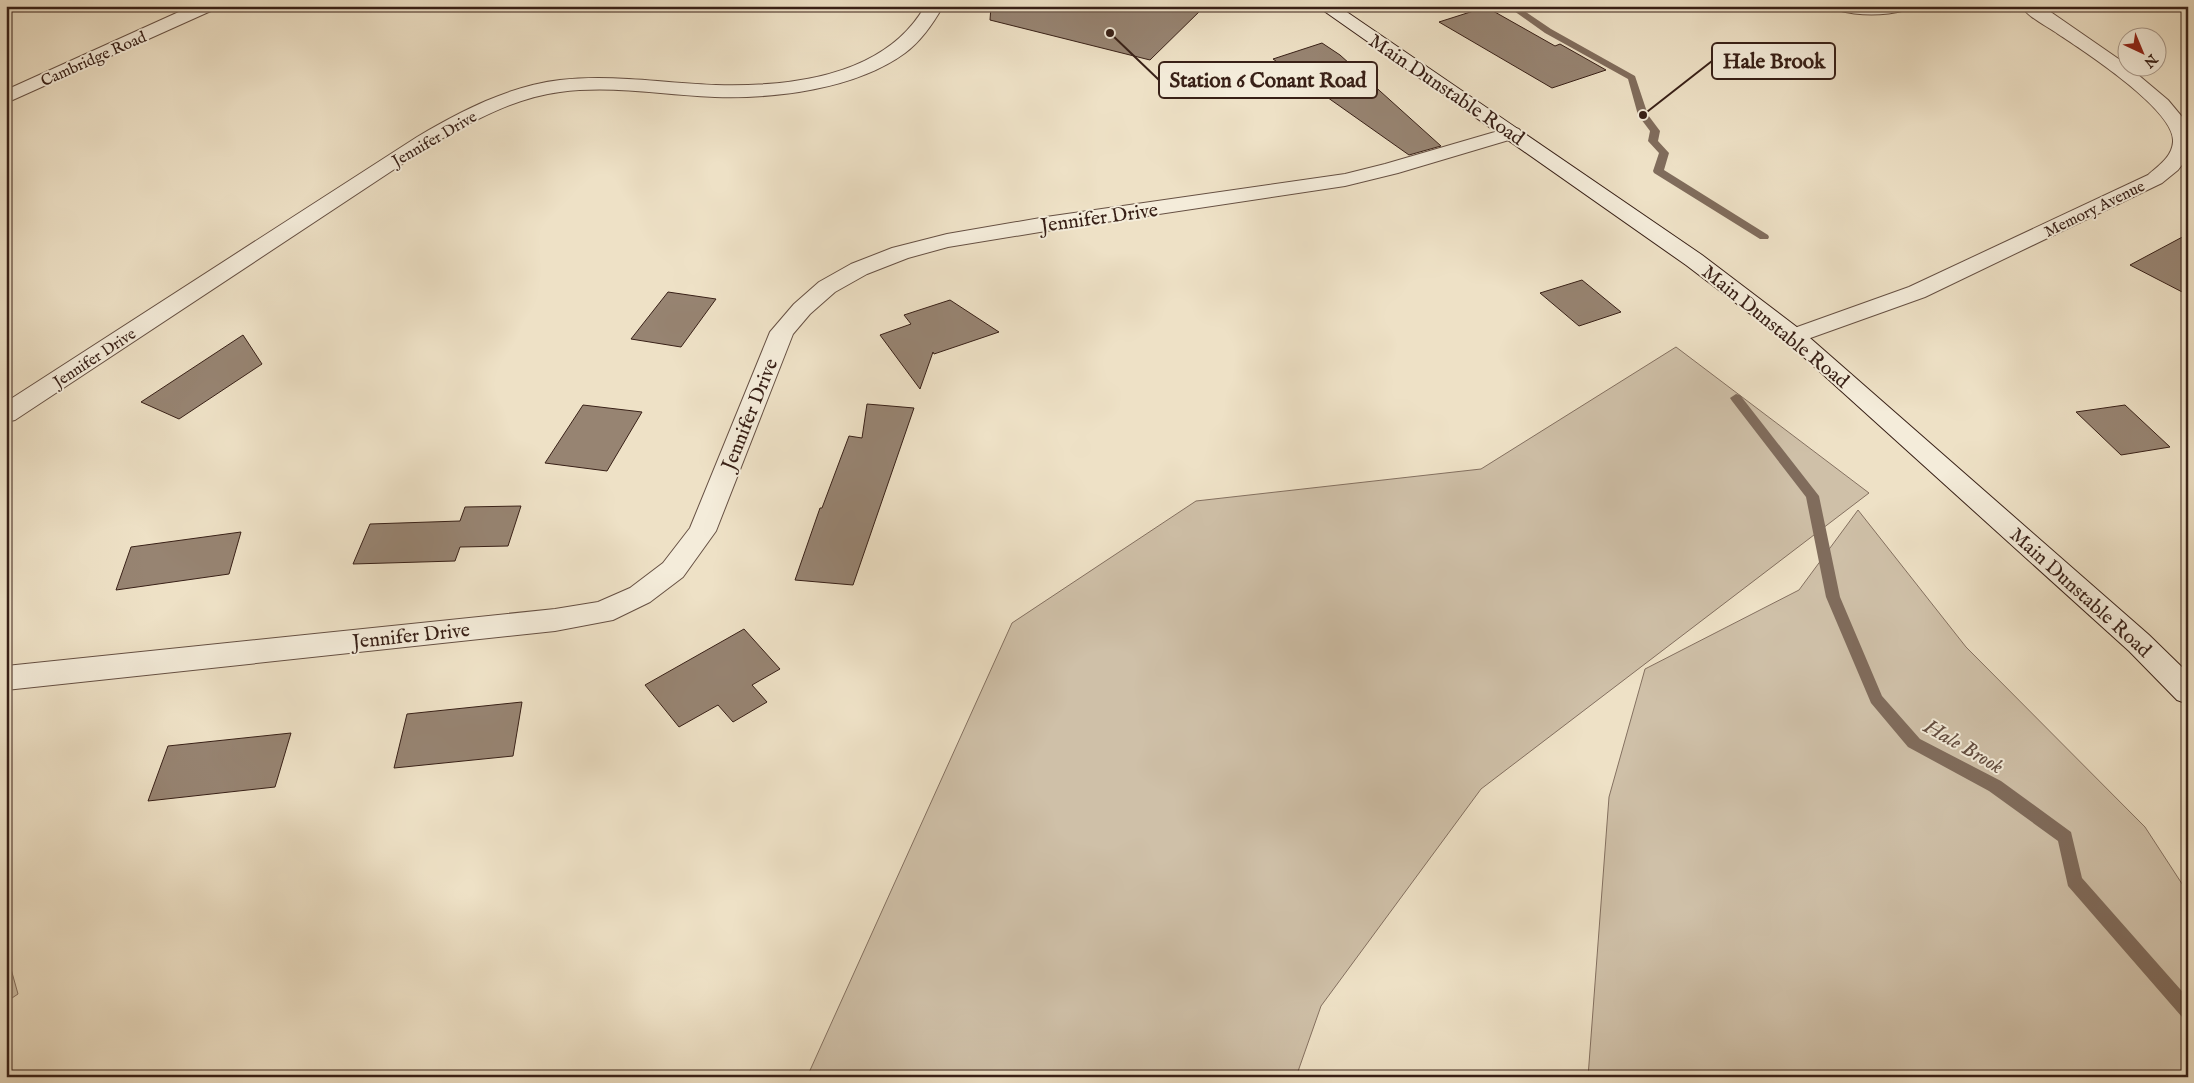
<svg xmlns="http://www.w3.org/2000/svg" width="2194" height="1083" font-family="'IM FELL English',serif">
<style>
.green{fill:#cfc0a8;stroke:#847060}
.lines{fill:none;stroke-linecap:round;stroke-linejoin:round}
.stream{fill:#806c5c;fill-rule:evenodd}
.building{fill:#978472;stroke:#382017}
.street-casing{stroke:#665043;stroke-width:2}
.secondary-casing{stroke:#382017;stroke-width:2}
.street{fill:#f4ecda;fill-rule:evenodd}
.secondary{fill:#f4ecda;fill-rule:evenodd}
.labels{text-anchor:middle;stroke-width:4;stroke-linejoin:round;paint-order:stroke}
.far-street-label{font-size:16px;fill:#382017;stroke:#f4ecda}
.street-label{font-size:20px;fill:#382017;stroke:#f4ecda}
.water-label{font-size:21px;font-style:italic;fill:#624c3f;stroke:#f4ecda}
.leader{fill:none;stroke:#382017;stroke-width:2}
.callout-dot{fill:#382017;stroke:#f4ecda;stroke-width:2}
.callout{fill:#f4ecda;stroke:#382017;stroke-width:2}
.callout-label{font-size:21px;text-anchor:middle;font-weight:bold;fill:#382017}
</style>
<rect width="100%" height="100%" fill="#eee1c6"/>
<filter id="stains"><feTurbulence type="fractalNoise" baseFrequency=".004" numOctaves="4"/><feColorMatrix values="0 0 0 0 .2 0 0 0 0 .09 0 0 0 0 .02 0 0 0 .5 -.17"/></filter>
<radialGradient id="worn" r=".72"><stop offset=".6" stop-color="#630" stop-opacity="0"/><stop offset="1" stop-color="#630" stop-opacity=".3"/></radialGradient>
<path class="green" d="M 1676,347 L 1869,493 L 1481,789 L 1321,1006 L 1296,1077 L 807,1077 L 1012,623 L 1196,501 L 1481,469 Z
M 1858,510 L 1966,647 L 2145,827 L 2188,893 L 2188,1077 L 1588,1077 L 1609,797 L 1645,669 L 1799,590 Z
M 6,951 L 18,994 L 6,1002 Z"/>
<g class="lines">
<path class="stream" d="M 1507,6 L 1517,6 L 1551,29 L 1635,76 L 1648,115 L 1660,131 L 1658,141 L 1669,153 L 1664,170 L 1768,235 L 1769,237 L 1768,239 L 1760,239 L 1654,173 L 1653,171 L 1659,153 L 1648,141 L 1650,131 L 1638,115 L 1628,79 L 1545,33 Z
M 1736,394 L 1740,395 L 1819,496 L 1840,597 L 1882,696 L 1920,739 L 2001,781 L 2071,832 L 2082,878 L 2188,998 L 2188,1019 L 2182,1017 L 2068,886 L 2058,841 L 1989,791 L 1908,747 L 1871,703 L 1826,597 L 1806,497 L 1732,401 L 1730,398 Z"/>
</g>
<path class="building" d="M 991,6 L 1205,6 L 1150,60 L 990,20 Z
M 1486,7 L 1555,46 L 1560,44 L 1606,70 L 1552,88 L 1439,22 Z
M 1322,43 L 1340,55 L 1441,146 L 1409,155 L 1273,59 Z
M 2188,234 L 2188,295 L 2130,265 Z
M 1582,280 L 1621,312 L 1579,326 L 1540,293 Z
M 668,292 L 716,299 L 681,347 L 631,339 Z
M 950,300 L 999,332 L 934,354 L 933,352 L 920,389 L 880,335 L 911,324 L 904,315 Z
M 243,335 L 262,364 L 179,419 L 141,402 Z
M 867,404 L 914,408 L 853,585 L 795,580 L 820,508 L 822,508 L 849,436 L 862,438 Z
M 583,405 L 642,412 L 607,471 L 545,463 Z
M 2125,405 L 2170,447 L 2121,455 L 2076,412 Z
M 521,506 L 508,546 L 460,547 L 455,561 L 353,564 L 370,524 L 460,521 L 465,507 Z
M 241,532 L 229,574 L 116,590 L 131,547 Z
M 744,629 L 780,669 L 752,685 L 767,702 L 733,722 L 718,705 L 679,727 L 645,685 Z
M 522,702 L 513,756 L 394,768 L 407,714 Z
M 291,733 L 275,787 L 148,801 L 168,746 Z"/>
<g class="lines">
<defs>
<path id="street" d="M 192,6 L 216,6 L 213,10 L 6,103 L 6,90 Z
M 925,6 L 943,6 C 933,24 921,41 905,53 C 856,89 775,99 715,97 C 664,95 612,85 560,92 C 513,98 471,122 431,145 L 15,420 L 6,422 L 6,402 L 417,137 C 461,111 509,86 560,80 C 612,74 664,83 716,85 C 789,87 885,77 925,6 Z
M 1834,6 L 1909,6 L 1906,10 C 1883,16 1860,16 1837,10 Z
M 2021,6 L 2042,6 L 2123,62 L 2126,68 L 2130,68 L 2168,100 L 2188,124 L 2188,157 L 2178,170 L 2162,183 L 1925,297 L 1802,341 L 1794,343 L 1786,341 L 1782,336 L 1786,331 L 1909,287 L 2148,175 C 2158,166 2172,157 2173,142 C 2176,111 2084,51 2058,34 C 2047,26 2029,18 2021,6 Z
M 1512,127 L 1519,129 L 1522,133 L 1519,137 L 1398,173 L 1345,186 L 1046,231 L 948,247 L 908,258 L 867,274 L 835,292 L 810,314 L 793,334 L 716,531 L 683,577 L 650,602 L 613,620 L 555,631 L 6,690 L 6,666 L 555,609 L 598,602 L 630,588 L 663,563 L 690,528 L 770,332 L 794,304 L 819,282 L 851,264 L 892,248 L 947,234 L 1046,217 L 1345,174 L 1385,164 Z"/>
<path id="secondary" d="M 1317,6 L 1338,6 L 1702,255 L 1802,331 L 2149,635 L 2188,673 L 2188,704 L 2177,700 L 2129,651 L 1786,341 L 1686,265 Z"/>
</defs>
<use href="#street" class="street-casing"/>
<use href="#secondary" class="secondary-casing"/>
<use href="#street" class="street"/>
<use href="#secondary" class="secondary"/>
</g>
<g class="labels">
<g class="far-street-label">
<text transform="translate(93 58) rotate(-24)" y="6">Cambridge Road</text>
<text transform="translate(434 138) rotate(-30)" y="6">Jennifer Drive</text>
<text transform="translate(2094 208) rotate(-26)" y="6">Memory Avenue</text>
<text transform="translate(94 357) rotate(-33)" y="6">Jennifer Drive</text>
</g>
<g class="street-label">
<text transform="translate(1447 89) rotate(34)" y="7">Main Dunstable Road</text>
<text transform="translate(1099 217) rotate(-8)" y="7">Jennifer Drive</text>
<text transform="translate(1776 326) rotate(39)" y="7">Main Dunstable Road</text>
<text transform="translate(749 414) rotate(-68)" y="7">Jennifer Drive</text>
<text transform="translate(2081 592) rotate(42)" y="7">Main Dunstable Road</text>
<text transform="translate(411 635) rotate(-6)" y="7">Jennifer Drive</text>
</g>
<g class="water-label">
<text transform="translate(1964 746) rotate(30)" y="7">Hale Brook</text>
</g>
</g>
<path class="leader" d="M1643 115L1712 61M1110 33L1159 80"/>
<g class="callout-dot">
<circle cx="1643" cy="115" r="5"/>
<circle cx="1110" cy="33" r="5"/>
</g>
<g class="callout">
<rect x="1712" y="43" width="123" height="36" rx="5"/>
<rect x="1159" y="62" width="218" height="36" rx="5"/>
</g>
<g class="callout-label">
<text x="1774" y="68">Hale Brook</text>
<text x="1268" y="87">Station 6 Conant Road</text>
</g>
<rect width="2194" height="1083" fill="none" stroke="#eee1c6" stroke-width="25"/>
<rect x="8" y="8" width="2179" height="1068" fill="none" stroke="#382017" stroke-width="2.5"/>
<rect x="12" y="12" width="2169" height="1058" fill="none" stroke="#382017"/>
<g transform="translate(2142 52) rotate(136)"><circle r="24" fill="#f4ecda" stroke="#a99a8c"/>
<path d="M0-4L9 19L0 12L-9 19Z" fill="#8f2418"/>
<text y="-8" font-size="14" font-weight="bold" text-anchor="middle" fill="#382017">N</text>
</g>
<rect width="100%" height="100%" filter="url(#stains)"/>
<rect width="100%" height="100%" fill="url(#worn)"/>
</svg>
